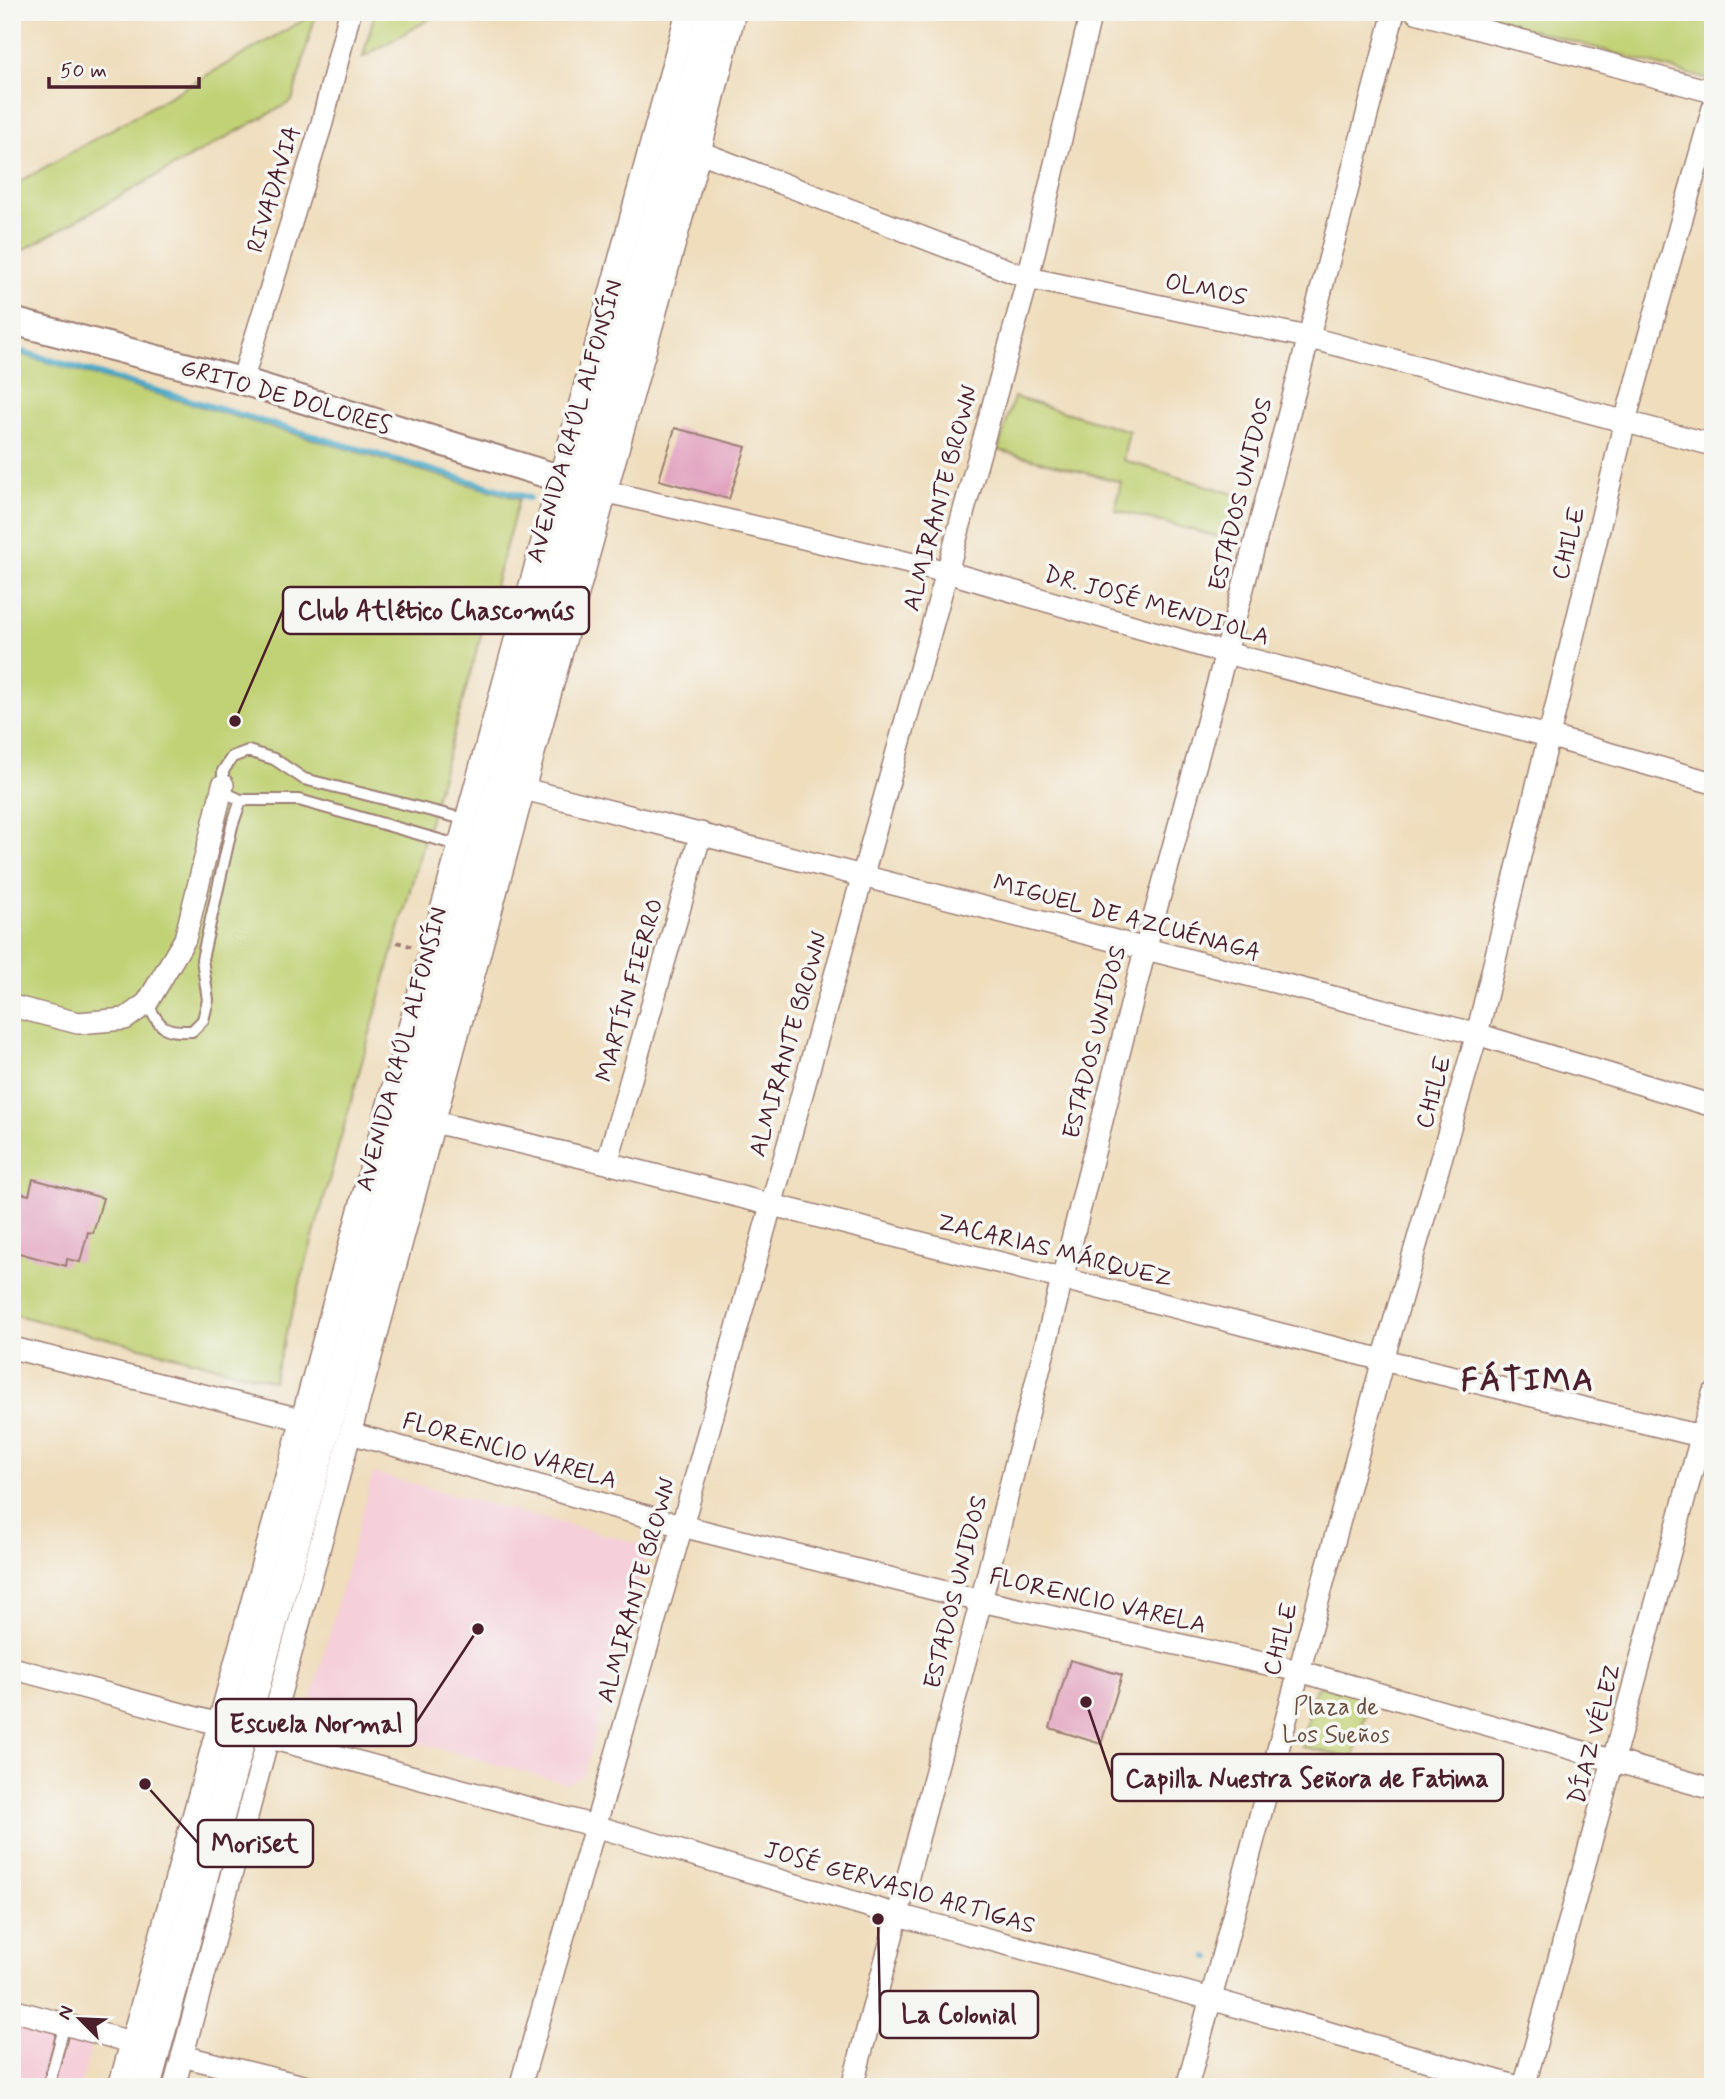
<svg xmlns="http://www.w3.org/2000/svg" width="1725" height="2099" font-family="Mynerve,sans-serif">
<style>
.built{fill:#f5cfda}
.green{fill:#c1d174;stroke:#867850;stroke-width:2}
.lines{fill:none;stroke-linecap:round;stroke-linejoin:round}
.stream{stroke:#49aac8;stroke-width:6}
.building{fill:#e2a3c0}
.service-casing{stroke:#9c7e74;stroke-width:14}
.minor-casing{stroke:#9c7e74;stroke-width:24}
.tertiary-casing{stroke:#9c7e74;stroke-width:30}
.secondary-casing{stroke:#9c7e74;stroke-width:33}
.path{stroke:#9c7e74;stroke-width:3.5;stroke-dasharray:5 5;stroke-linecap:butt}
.service{stroke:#fff;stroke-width:10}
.minor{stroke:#fff;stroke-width:21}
.tertiary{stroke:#fff;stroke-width:26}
.secondary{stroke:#fff;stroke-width:30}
.labels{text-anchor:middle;stroke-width:7;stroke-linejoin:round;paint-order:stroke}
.street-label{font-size:24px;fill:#4a1f2b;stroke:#f6f6f2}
.park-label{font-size:24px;fill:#684c3d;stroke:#f6f6f2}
.district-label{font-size:32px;font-weight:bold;letter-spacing:2px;fill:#4a1f2b;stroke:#f6f6f2}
.leader{fill:none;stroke:#4a1f2b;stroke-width:2.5}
.callout-dot{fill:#4a1f2b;stroke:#f6f6f2;stroke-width:2.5}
.callout{fill:#f6f6f2;stroke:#4a1f2b;stroke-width:2.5}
.callout-label{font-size:26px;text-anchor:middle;font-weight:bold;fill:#4a1f2b}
</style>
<rect width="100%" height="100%" fill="#f6f6f2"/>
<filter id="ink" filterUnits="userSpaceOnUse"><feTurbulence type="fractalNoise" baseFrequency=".0143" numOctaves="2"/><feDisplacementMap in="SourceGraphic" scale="14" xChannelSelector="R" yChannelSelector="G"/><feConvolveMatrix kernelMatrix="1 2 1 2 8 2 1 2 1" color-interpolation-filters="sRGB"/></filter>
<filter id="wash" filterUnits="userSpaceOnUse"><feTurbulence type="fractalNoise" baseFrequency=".00686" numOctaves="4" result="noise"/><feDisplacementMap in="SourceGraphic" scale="28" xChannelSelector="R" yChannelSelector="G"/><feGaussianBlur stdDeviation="1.57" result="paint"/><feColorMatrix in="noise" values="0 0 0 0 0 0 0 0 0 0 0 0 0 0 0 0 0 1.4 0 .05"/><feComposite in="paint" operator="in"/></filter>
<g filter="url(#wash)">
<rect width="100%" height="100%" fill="#efddbc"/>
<path class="built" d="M 373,1473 L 648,1546 L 584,1775 L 568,1784 L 308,1712 Z
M 12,2023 L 92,2044 L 80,2087 L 12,2087 Z"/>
<path class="green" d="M 375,12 L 442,12 L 363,57 Z
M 1469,12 L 1713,12 L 1713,81 Z
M 316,13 L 292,101 L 12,256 L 12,186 Z
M 12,352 L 519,499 L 273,1381 L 12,1314 Z
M 1014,397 L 1129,431 L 1123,460 L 1247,498 L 1235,541 L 1115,510 L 1121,482 L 998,450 Z
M 1329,1683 L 1371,1694 L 1353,1759 L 1301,1746 L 1315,1689 Z"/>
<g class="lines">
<path class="stream" d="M 12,349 L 529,498
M 1208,1957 L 1210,1958"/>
</g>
<g id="blocks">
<path class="building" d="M 675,428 L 746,447 L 729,499 L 659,480 Z
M 33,1179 L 103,1198 L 93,1233 L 88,1232 L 80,1262 L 67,1259 L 66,1266 L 12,1251 L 12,1191 L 29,1195 Z
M 1070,1660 L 1122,1675 L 1101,1744 L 1050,1728 Z"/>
</g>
</g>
<g filter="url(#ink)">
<use href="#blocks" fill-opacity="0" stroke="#9c7e74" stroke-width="2"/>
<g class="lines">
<defs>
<path id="service" d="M 457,845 L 299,800 L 241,800 L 230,795 L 223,785 L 223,771 L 232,757 L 248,751 L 274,759 L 304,779 L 464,819
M 147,1003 C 160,1028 163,1032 192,1031 L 203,1020 L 208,1000 L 202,959 L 232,826 L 241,800
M 48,2087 L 65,2024"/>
<path id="minor" d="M 1416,12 L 1713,92
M 700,152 L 1028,278 L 1307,337 L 1713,445
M 242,381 L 322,123 L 350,12
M 595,489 L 947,572 L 1226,653 L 1548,736 L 1713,783
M 524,789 L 1477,1034 L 1713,1106
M 12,1006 L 78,1023 L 125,1019 L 147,1003 L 185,939 L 223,785
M 421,1119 L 607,1163 L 1383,1360 L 1713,1439
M 607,1163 L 701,833
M 12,1348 L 300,1419
M 350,1433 L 682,1526 L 981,1601 L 1299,1671 L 1713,1789
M 12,1668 L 595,1826 L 898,1915 L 1211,1999 L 1519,2087
M 12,2010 L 142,2045
M 182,2056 L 307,2087
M 119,2087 L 687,12
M 174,2087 L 524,789 L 700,152 L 735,12
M 520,2087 L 682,1526 L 947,572 L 1028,278 L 1091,12
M 852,2087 L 981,1601 L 1145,950 L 1226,653 L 1394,12
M 1187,2087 L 1383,1360 L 1477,1034 L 1625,421 L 1713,108
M 1524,2087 L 1713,1394"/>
<path id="tertiary" d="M 12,321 L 242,381 L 585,486"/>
<path id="secondary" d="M 145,2087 L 713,12"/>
</defs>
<use href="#service" class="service-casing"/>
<use href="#minor" class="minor-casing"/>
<use href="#tertiary" class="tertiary-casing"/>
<use href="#secondary" class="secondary-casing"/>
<path class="path" d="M 397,942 L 413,947"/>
<use href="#service" class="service"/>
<use href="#minor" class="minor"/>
<use href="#tertiary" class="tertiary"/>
<use href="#secondary" class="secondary"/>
</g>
</g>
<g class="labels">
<g class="street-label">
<text transform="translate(273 189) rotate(-73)" y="8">RIVADAVIA</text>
<text transform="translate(1206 289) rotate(12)" y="8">OLMOS</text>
<text transform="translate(286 396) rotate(16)" y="8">GRITO DE DOLORES</text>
<text transform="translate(574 421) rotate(-74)" y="8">AVENIDA RAÚL ALFONSÍN</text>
<text transform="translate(1240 494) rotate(-76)" y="8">ESTADOS UNIDOS</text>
<text transform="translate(940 498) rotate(-75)" y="8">ALMIRANTE BROWN</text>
<text transform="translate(1568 543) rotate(-76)" y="8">CHILE</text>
<text transform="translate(1157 605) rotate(16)" y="8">DR. JOSÉ MENDIOLA</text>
<text transform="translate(1127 917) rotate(15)" y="8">MIGUEL DE AZCUÉNAGA</text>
<text transform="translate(629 990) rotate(-74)" y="8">MARTÍN FIERRO</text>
<text transform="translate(1094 1042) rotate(-76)" y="8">ESTADOS UNIDOS</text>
<text transform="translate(788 1044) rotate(-74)" y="8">ALMIRANTE BROWN</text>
<text transform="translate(401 1049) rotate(-75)" y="8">AVENIDA RAÚL ALFONSÍN</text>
<text transform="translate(1433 1092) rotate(-74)" y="8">CHILE</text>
<text transform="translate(1055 1250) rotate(14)" y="8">ZACARIAS MÁRQUEZ</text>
<text transform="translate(510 1450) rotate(16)" y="8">FLORENCIO VARELA</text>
<text transform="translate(636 1590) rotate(-74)" y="8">ALMIRANTE BROWN</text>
<text transform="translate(955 1592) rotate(-76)" y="8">ESTADOS UNIDOS</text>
<text transform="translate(1098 1600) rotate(13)" y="8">FLORENCIO VARELA</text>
<text transform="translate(1280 1639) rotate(-75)" y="8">CHILE</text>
<text transform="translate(1594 1734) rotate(-75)" y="8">DÍAZ VÉLEZ</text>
<text transform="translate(900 1887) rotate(16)" y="8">JOSÉ GERVASIO ARTIGAS</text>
</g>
<g class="park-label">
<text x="1336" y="1714">Plaza de<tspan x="1336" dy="28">Los Sueños</tspan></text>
</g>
<g class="district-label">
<text x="1528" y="1390">FÁTIMA</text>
</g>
</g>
<path class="leader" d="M235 721L283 610M478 1629L416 1723M1086 1702L1112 1778M145 1784L198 1843M878 1919L880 2014"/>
<g class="callout-dot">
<circle cx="235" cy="721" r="7"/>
<circle cx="478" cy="1629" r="7"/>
<circle cx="1086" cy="1702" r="7"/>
<circle cx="145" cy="1784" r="7"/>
<circle cx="878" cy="1919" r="7"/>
</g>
<g class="callout">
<rect x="283" y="587" width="306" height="47" rx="7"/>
<rect x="216" y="1699" width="200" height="47" rx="7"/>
<rect x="1112" y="1754" width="391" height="47" rx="7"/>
<rect x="198" y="1820" width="115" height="47" rx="7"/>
<rect x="880" y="1991" width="158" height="47" rx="7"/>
</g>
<g class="callout-label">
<text x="436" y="619">Club Atlético Chascomús</text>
<text x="316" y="1732">Escuela Normal</text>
<text x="1307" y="1787">Capilla Nuestra Señora de Fatima</text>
<text x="255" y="1852">Moriset</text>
<text x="959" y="2023">La Colonial</text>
</g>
<rect width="1725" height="2099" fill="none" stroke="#f6f6f2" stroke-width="42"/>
<g transform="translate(80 2019) rotate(294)" stroke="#f6f6f2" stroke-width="5" paint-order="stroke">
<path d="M0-5L12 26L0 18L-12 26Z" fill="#4a1f2b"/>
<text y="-10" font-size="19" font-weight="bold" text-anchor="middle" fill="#4a1f2b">N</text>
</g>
<path d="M49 77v10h150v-10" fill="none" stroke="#4a1f2b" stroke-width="3.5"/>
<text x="60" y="77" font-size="21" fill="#4a1f2b" stroke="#f6f6f2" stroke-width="5" paint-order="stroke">50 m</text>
</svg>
